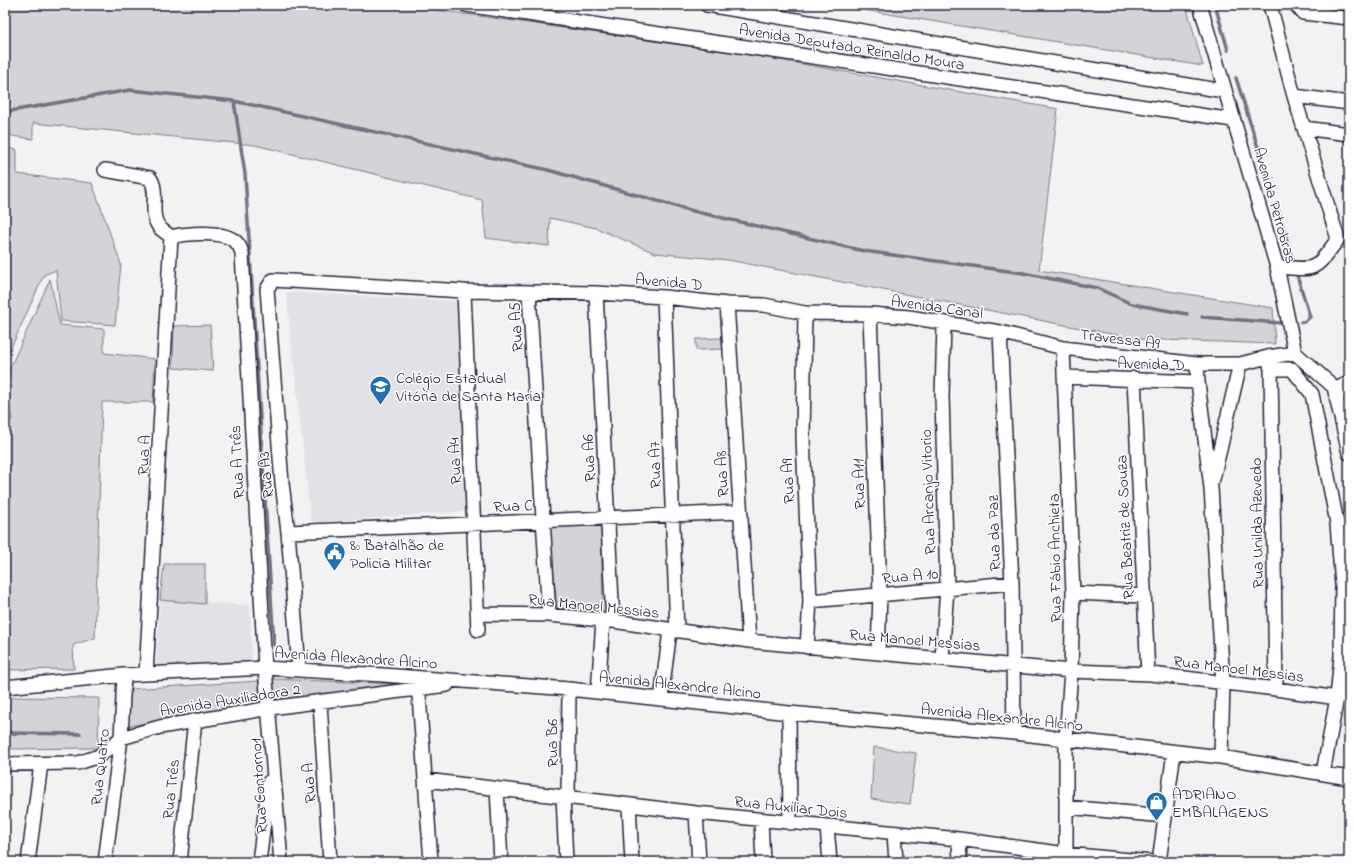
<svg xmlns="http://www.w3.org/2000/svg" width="1354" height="867" font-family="'Indie Flower',sans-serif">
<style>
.built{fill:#e2e2e6}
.green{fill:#d3d3d8;stroke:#7a7a8a}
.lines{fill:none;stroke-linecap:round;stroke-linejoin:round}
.stream{stroke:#727282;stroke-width:3.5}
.minor-casing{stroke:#22223b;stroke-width:16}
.minor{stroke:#fff;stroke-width:13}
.labels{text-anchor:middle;stroke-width:3;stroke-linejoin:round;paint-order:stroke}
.street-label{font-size:16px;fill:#22223b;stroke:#fff}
.poi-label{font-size:16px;fill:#22223b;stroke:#fff;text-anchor:start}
</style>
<rect width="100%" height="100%" fill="#f2f2f3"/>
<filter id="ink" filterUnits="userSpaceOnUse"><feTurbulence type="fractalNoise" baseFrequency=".025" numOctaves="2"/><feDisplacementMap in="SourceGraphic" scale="8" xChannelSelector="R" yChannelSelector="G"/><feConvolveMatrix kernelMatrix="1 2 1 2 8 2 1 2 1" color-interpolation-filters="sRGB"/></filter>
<g filter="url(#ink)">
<path class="built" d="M 286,292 L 457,301 L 470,511 L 311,523 Z
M 160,600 L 250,605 L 252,663 L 156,668 Z"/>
<path class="green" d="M 5,5 L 402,5 L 744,54 L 1058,109 L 1039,270 L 1273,308 L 1275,344 L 1137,339 L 728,260 L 655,253 L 596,228 L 550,218 L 549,246 L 486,238 L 482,200 L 255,145 L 33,123 L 33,139 L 5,135 Z
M 834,5 L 1186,5 L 1203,66 Z
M 5,147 L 17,150 L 17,174 L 92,183 L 121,264 L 115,325 L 61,321 L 56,270 L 44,275 L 5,361 Z
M 50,279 L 60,325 L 104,329 L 104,353 L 155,359 L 153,402 L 102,402 L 95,638 L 73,645 L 74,669 L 5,670 L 5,422 L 12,420 L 5,379 Z
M 210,325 L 213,371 L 173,368 L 174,326 Z
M 722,338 L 723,349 L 696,350 L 696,339 Z
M 601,525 L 603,612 L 557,609 L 549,527 Z
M 164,564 L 205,564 L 205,604 L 160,600 Z
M 272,679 L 399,684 L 275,703 Z
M 259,681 L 261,703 L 128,726 L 130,689 Z
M 5,697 L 99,698 L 98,748 L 5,749 Z
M 874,747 L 916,753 L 910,804 L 871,799 Z"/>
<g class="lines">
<path class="stream" d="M 1215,5 L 1228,50
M 1236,78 L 1269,182
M 234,101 L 245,174 L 274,645
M 5,112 L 130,90 L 234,101 L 548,170 L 693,211 L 864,251 L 1023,273 L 1097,288 L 1132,304 L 1187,314
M 1277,206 L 1293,262
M 1297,275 L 1310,317 L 1304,322 L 1301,322
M 1202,317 L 1281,323
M 5,733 L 80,734"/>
<defs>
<path id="minor" d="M 466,5 L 1233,120
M 707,5 L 1224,91
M 1200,5 L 1277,267 L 1295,353
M 1270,5 L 1294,96 L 1338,239 C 1313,272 1318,270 1277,267
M 1296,5 L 1303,13 L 1349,18
M 1294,96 L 1349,103
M 1304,128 L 1349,134
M 105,170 L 150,178 C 160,192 148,212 159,227 C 162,231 167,233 171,237
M 171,237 C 187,233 223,230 236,242 C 239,245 241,249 242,253 L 265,668 L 281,862
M 464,291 L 478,630
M 529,293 L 549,615
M 596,293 L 613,621
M 664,297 L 677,631
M 727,304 L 749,641
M 805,313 L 803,437 L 810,601 L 807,647
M 870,314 L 880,594 L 878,653
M 1000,332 L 1012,583 L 1014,733
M 1063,348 L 1073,593 L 1071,671 L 1066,739 L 1066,854
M 1295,353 L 1334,387 L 1349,453
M 1268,357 L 1271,369 L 1276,689
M 1271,369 L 1292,369 L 1312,394 L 1337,523 L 1342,585 L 1341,656 L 1337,698 L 1323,773
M 1064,377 L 1198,382 L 1197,364 L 1240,364 L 1268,357 L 1295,353
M 1134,378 L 1148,674
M 1198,382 L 1211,488 L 1223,683 L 1221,757
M 1337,399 L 1342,386 L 1349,383
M 1213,479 L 1240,364
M 288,532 L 739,512
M 1073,593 L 1144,596
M 810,601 L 1012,583
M 478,614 L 549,615 L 613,621 L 749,641 L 1071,671 L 1151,674 L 1276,689 L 1337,698 L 1349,692
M 942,658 L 947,588 L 942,396 L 944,324
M 299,669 L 288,532 L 282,483 L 267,289 L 273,280 L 464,291 L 596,293 L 664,297 L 727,304 L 764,305 L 805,313 L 870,314 L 909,317 L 1000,332 L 1063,348 L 1197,364
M 146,674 L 171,237
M 418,681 L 431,862
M 5,687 L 124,675 L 265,668 L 383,675 L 569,689 L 789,713 L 1014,733 L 1221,757 L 1349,778
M 598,692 L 603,621
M 661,699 L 670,631
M 320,703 L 330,862
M 789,713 L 790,823
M 5,764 L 78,763 L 99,756 L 121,738 L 160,727 L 270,708 L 447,685
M 426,780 L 696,813 L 959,839 L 1066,854 L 1152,862
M 497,789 L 501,862
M 563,796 L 566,862
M 568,797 L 569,689
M 629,805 L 632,862
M 1066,807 L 1165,816
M 696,813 L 699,862
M 761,820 L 763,862
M 827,827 L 830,862
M 894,833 L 896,862
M 959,839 L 960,862
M 28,862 L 41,764
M 105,862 L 121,738 L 124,675
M 180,862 L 195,720
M 259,862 L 269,782
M 1159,862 L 1174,752"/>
</defs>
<use href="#minor" class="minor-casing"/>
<use href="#minor" class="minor"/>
</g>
</g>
<defs>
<symbol id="school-pin" viewBox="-11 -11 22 30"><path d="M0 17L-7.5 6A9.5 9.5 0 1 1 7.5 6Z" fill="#1f6fb2" stroke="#fff"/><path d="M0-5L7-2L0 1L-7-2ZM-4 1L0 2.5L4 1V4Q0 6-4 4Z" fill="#fff"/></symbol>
<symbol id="civic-pin" viewBox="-11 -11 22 30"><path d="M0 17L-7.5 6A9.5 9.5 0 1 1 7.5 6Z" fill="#1f6fb2" stroke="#fff"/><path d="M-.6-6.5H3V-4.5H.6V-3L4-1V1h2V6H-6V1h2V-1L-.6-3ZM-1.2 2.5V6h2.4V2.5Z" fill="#fff"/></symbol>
<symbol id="shop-pin" viewBox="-11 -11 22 30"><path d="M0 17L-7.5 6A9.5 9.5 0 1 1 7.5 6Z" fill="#1f6fb2" stroke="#fff"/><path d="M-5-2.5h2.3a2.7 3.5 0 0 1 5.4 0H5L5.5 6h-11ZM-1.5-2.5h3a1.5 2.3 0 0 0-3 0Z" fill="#fff"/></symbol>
</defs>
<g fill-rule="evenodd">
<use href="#school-pin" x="368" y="374" width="25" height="34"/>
<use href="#civic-pin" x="322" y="540" width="25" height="34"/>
<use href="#shop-pin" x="1144" y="790" width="25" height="34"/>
</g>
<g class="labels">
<g class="street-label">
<text transform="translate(852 46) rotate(9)" y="6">Avenida Deputado Reinaldo Moura</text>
<text transform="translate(1276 205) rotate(74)" y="6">Avenida Petrobras</text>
<text transform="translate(669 281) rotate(5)" y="6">Avenida D</text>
<text transform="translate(937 306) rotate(8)" y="6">Avenida Canal</text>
<text transform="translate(515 327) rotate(-94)" y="6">Rua A5</text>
<text transform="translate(1120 338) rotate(7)" y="6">Travessa A9</text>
<text transform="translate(1151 363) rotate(2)" y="6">Avenida D</text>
<text transform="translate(143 455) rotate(-87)" y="6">Rua A</text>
<text transform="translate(588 458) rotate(-93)" y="6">Rua A6</text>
<text transform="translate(454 461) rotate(-93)" y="6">Rua A4</text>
<text transform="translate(236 462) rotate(-93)" y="6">Rua A Três</text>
<text transform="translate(654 465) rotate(-92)" y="6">Rua A7</text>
<text transform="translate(721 474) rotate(-93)" y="6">Rua A8</text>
<text transform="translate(265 475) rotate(-96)" y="6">Rua A3</text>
<text transform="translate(787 481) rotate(-93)" y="6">Rua A9</text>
<text transform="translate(858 484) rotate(-92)" y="6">Rua A11</text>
<text transform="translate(927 492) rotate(-92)" y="6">Rua Arcanjo Vitorio</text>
<text transform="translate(513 505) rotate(-3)" y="6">Rua C</text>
<text transform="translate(1256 523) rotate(-91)" y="6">Rua Unilda Azevedo</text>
<text transform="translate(1124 527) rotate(-93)" y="6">Rua Beatriz de Souza</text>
<text transform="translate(993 533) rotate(-92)" y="6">Rua da Paz</text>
<text transform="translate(1054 558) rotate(-91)" y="6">Rua Fábio Anchieta</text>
<text transform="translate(910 575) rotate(-5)" y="6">Rua A 10</text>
<text transform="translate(594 605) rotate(6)" y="6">Rua Manoel Messias</text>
<text transform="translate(915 639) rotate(5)" y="6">Rua Manoel Messias</text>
<text transform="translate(356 657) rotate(4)" y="6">Avenida Alexandre Alcino</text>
<text transform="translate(1239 668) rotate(7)" y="6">Rua Manoel Messias</text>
<text transform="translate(680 684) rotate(6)" y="6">Avenida Alexandre Alcino</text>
<text transform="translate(230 699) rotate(-9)" y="6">Avenida Auxiliadora 2</text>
<text transform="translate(1002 716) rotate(6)" y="6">Avenida Alexandre Alcino</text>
<text transform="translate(551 743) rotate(-90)" y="6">Rua B6</text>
<text transform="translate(99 767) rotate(-84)" y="6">Rua Quatro</text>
<text transform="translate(308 783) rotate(-94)" y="6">Rua A</text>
<text transform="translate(258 786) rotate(-94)" y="6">Rua Contorno1</text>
<text transform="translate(170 789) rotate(-84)" y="6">Rua Três</text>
<text transform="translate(791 806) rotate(6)" y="6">Rua Auxiliar Dois</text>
</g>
<g class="poi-label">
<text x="396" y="383">Colégio Estadual<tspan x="396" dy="18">Vitória de Santa Maria</tspan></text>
<text x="350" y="550">8º Batalhão de<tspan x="350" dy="18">Policia Militar</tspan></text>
<text x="1172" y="799">ADRIANO<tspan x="1172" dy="18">EMBALAGENS</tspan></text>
</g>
</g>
<rect width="1354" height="867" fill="none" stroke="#fff" stroke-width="20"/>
<rect x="10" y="10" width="1334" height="847" fill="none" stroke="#22223b" stroke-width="1.5" filter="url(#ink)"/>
</svg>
